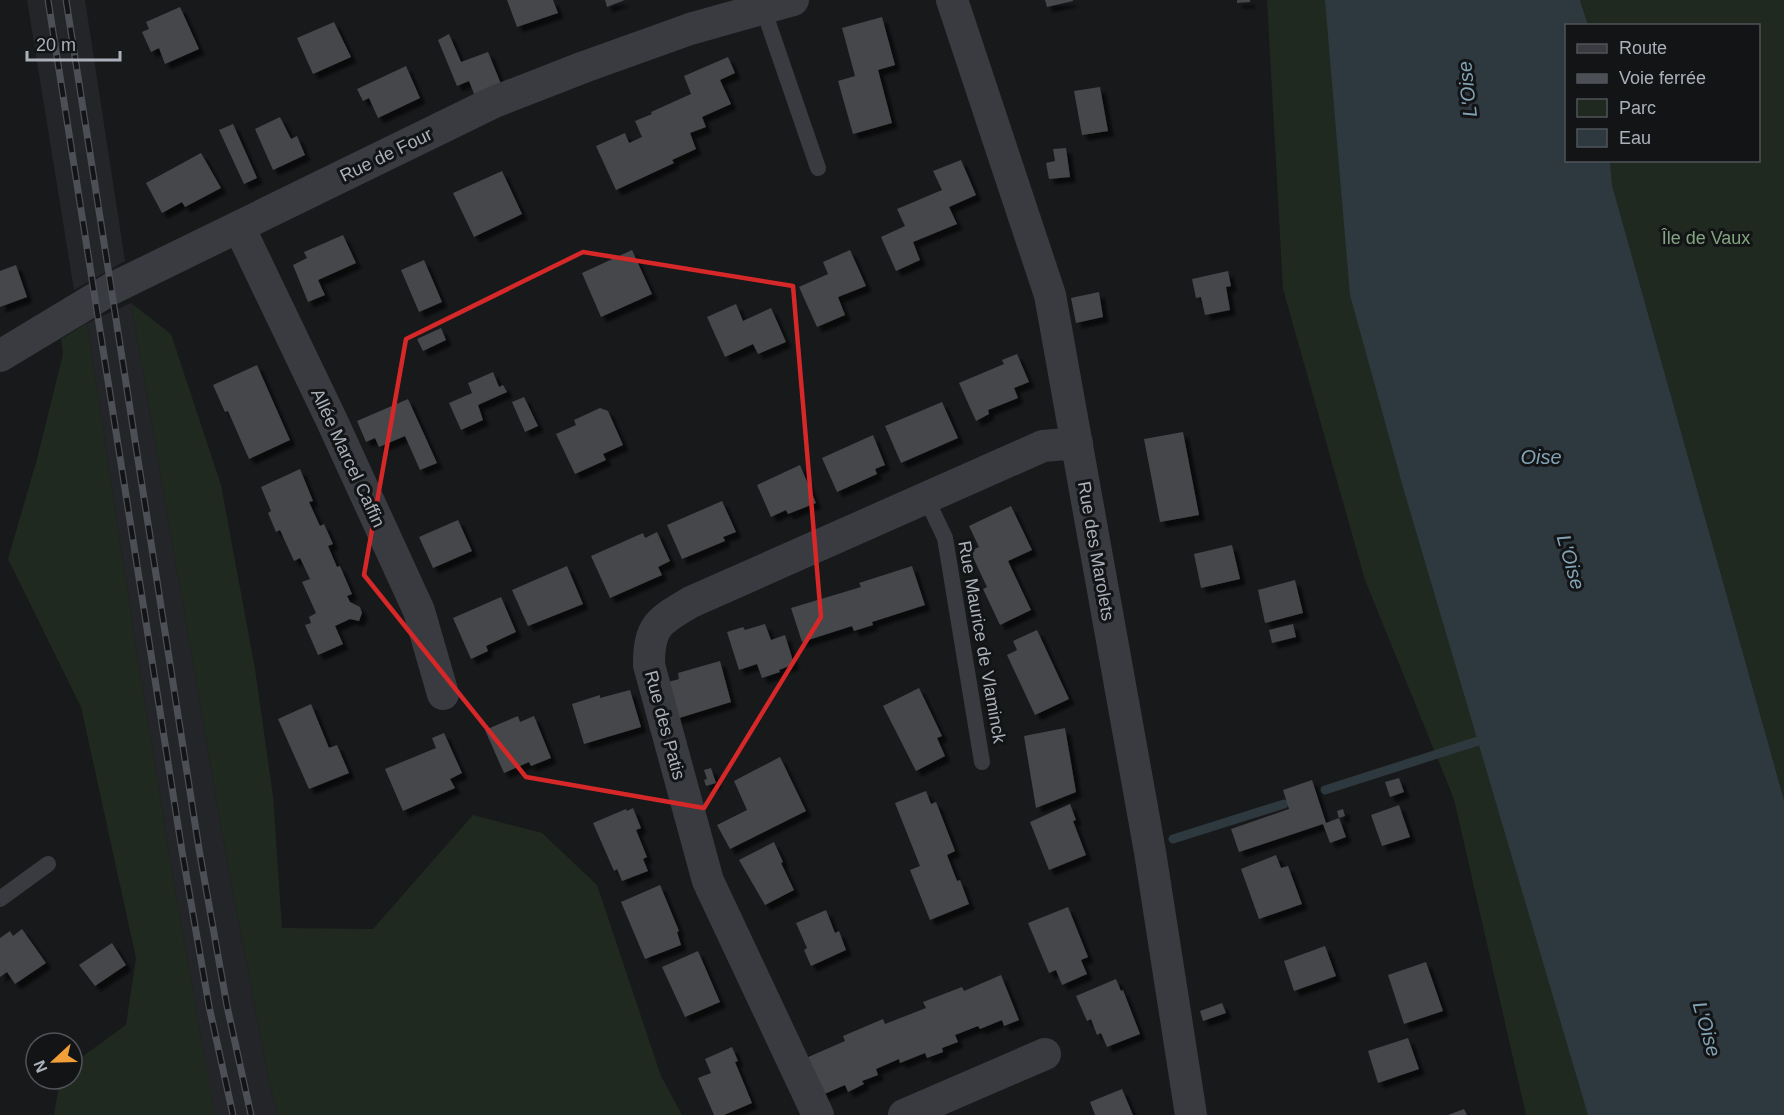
<svg xmlns="http://www.w3.org/2000/svg" width="1784" height="1115" font-family="Helvetica,sans-serif">
<style>
.built{fill:#242528}
.green{fill:#202920}
.water{fill:#2e393f}
.lines{fill:none;stroke-linecap:round;stroke-linejoin:round}
.stream{stroke:#2e393f;stroke-width:9}
.building{fill:#45474b;filter:url(#shadow)}
.lane{stroke:#393b40;stroke-width:16}
.street{stroke:#393b40;stroke-width:32}
.rail-casing{stroke:#4c4f55;stroke-width:7}
.rail{stroke:#131416;stroke-width:4.5;stroke-dasharray:14;stroke-linecap:butt}
.marked{fill:none;stroke:#d62828;stroke-width:4.5;stroke-linejoin:round}
.labels{text-anchor:middle;stroke-width:6;stroke-linejoin:round;paint-order:stroke}
.street-label{font-size:18px;fill:#abb1ba;stroke:#131416}
.park-label{font-size:18px;fill:#84a582;stroke:#131416}
.water-label{font-size:20px;font-style:italic;fill:#82a3b5;stroke:#131416}
</style>
<defs>
<filter id="shadow"><feDropShadow dx="5.5" dy="5.5" stdDeviation="1.5" flood-color="#0009"/></filter>
</defs>
<rect width="100%" height="100%" fill="#18191b"/>
<path class="built" d="M 27,0 L 85,0 L 125,261 L 74,290 Z
M 131,303 L 227,861 L 269,1081 L 278,1115 L 215,1115 L 214,1111 L 177,900 L 140,674 L 87,323 Z"/>
<path class="green" d="M 1267,0 L 1326,0 L 1589,1115 L 1526,1115 L 1454,799 L 1365,580 L 1283,289 Z
M 1580,0 L 1784,0 L 1784,800 L 1612,185 L 1610,161 L 1758,160 L 1758,26 L 1588,25 Z
M 131,303 L 171,334 L 221,485 L 255,669 L 273,796 L 282,928 L 373,929 L 473,815 L 542,833 L 597,885 L 661,1076 L 682,1115 L 278,1115 L 269,1081 L 227,861 Z
M 87,323 L 140,674 L 177,900 L 215,1115 L 54,1115 L 60,1079 L 72,1079 L 72,1064 L 126,1025 L 136,958 L 81,707 L 8,559 L 37,459 L 63,354 L 61,339 Z"/>
<path class="water" d="M 1325,0 L 1580,0 L 1588,25 L 1566,26 L 1566,160 L 1610,161 L 1612,185 L 1784,800 L 1784,1115 L 1588,1115 L 1403,487 L 1350,295 Z"/>
<g class="lines">
<path class="stream" d="M 1325,790 L 1478,741
M 1173,839 L 1284,804"/>
</g>
<path class="building" d="M 507,0 L 553,0 L 558,13 L 517,27 Z
M 605,0 L 625,0 L 607,7 Z
M 1045,0 L 1073,0 L 1073,1 L 1047,7 Z
M 1237,0 L 1250,0 L 1250,2 L 1237,3 Z
M 180,7 L 199,49 L 165,64 L 159,48 L 151,52 L 142,32 L 149,29 L 146,22 Z
M 882,17 L 895,65 L 878,70 L 892,123 L 853,134 L 838,81 L 855,76 L 842,28 Z
M 334,22 L 351,57 L 313,74 L 297,38 Z
M 449,34 L 461,62 L 488,52 L 501,84 L 475,96 L 469,81 L 457,86 L 438,40 Z
M 728,57 L 735,73 L 720,80 L 731,104 L 702,117 L 706,127 L 690,133 L 696,149 L 672,160 L 674,163 L 616,190 L 596,146 L 625,133 L 629,143 L 642,137 L 635,121 L 652,114 L 651,112 L 691,94 L 684,76 Z
M 406,66 L 420,98 L 378,118 L 369,98 L 363,101 L 357,89 Z
M 1100,87 L 1108,131 L 1082,135 L 1074,91 Z
M 280,117 L 291,139 L 297,136 L 305,155 L 273,170 L 255,129 Z
M 233,124 L 257,178 L 244,184 L 219,130 Z
M 1066,148 L 1070,177 L 1049,179 L 1046,163 L 1055,161 L 1053,149 Z
M 201,153 L 221,188 L 185,207 L 182,202 L 162,213 L 146,183 Z
M 961,160 L 976,195 L 949,207 L 957,224 L 913,242 L 920,260 L 896,271 L 881,237 L 905,226 L 897,209 L 942,190 L 933,171 Z
M 502,171 L 522,214 L 474,237 L 453,193 Z
M 343,235 L 356,263 L 318,280 L 325,295 L 308,302 L 293,265 L 307,258 L 304,252 Z
M 632,250 L 652,294 L 601,317 L 582,273 Z
M 850,250 L 866,286 L 838,297 L 845,315 L 817,327 L 799,287 L 828,274 L 823,262 Z
M 424,260 L 442,302 L 419,312 L 401,270 Z
M 16,265 L 27,297 L 0,307 L 0,271 Z
M 1228,271 L 1231,286 L 1226,287 L 1230,310 L 1205,315 L 1201,297 L 1196,298 L 1192,279 Z
M 1099,292 L 1103,317 L 1076,323 L 1071,298 Z
M 736,304 L 743,321 L 771,308 L 786,342 L 758,354 L 753,344 L 725,357 L 707,317 Z
M 441,328 L 446,340 L 423,351 L 417,339 Z
M 1017,354 L 1029,382 L 1014,388 L 1018,398 L 988,410 L 989,414 L 976,421 L 959,383 L 1004,364 L 1002,360 Z
M 257,365 L 290,440 L 249,459 L 228,411 L 225,412 L 213,385 Z
M 493,372 L 499,387 L 503,385 L 507,392 L 478,405 L 483,420 L 461,430 L 449,403 L 472,393 L 468,383 Z
M 524,397 L 538,426 L 525,432 L 512,402 Z
M 408,399 L 437,463 L 420,470 L 405,436 L 379,447 L 375,438 L 366,442 L 357,421 Z
M 942,402 L 958,438 L 901,463 L 885,426 Z
M 600,408 L 608,411 L 623,445 L 603,454 L 606,460 L 575,474 L 556,434 L 576,425 L 574,420 Z
M 1183,432 L 1199,515 L 1160,522 L 1144,439 Z
M 873,435 L 885,465 L 875,469 L 877,474 L 837,492 L 822,458 Z
M 800,465 L 816,503 L 788,514 L 786,510 L 771,517 L 757,485 Z
M 300,469 L 313,501 L 309,502 L 320,526 L 324,524 L 333,544 L 328,546 L 337,567 L 340,566 L 352,594 L 347,596 L 350,602 L 360,607 L 362,613 L 359,621 L 350,619 L 335,626 L 343,644 L 318,655 L 305,625 L 311,623 L 309,617 L 316,613 L 302,582 L 310,579 L 300,558 L 294,561 L 280,530 L 276,532 L 268,513 L 271,511 L 261,487 Z
M 722,501 L 736,532 L 723,537 L 725,541 L 682,559 L 667,525 Z
M 1011,506 L 1032,550 L 1008,561 L 1031,610 L 1000,625 L 983,589 L 987,587 L 970,551 L 979,547 L 969,526 Z
M 458,520 L 472,551 L 433,568 L 419,537 Z
M 657,532 L 670,561 L 658,567 L 662,575 L 610,598 L 591,556 L 643,533 L 645,538 Z
M 1232,545 L 1240,579 L 1201,588 L 1194,554 Z
M 567,566 L 583,604 L 528,626 L 512,590 Z
M 912,566 L 925,605 L 872,622 L 873,625 L 854,631 L 852,626 L 802,642 L 791,608 L 861,587 L 859,583 Z
M 1295,580 L 1303,613 L 1265,623 L 1258,590 Z
M 501,597 L 516,632 L 486,646 L 488,651 L 471,659 L 453,618 Z
M 765,624 L 771,640 L 785,635 L 794,664 L 779,670 L 780,672 L 762,678 L 757,664 L 739,670 L 727,632 L 743,627 L 745,630 Z
M 1293,624 L 1296,637 L 1272,643 L 1269,630 Z
M 1037,630 L 1069,699 L 1035,715 L 1007,655 L 1017,650 L 1013,641 Z
M 720,661 L 731,702 L 676,719 L 665,683 L 679,679 L 678,673 Z
M 919,688 L 942,736 L 937,738 L 945,756 L 916,771 L 883,706 Z
M 630,690 L 641,727 L 584,744 L 572,704 L 600,695 L 600,698 Z
M 311,704 L 329,748 L 337,745 L 349,773 L 309,789 L 278,719 Z
M 518,716 L 520,722 L 534,716 L 551,758 L 531,766 L 529,762 L 504,773 L 485,730 Z
M 1065,728 L 1076,792 L 1036,808 L 1024,736 Z
M 444,733 L 462,773 L 450,779 L 455,788 L 403,811 L 385,769 L 436,748 L 432,738 Z
M 780,757 L 806,811 L 730,849 L 717,825 L 747,810 L 734,781 Z
M 711,768 L 716,783 L 706,786 L 704,780 L 707,779 L 704,770 Z
M 1399,778 L 1404,792 L 1390,797 L 1385,782 Z
M 1312,780 L 1326,823 L 1339,818 L 1346,837 L 1330,843 L 1323,824 L 1239,852 L 1231,829 L 1289,809 L 1283,790 Z
M 926,791 L 931,804 L 936,802 L 955,851 L 947,855 L 957,881 L 960,880 L 969,904 L 930,920 L 910,870 L 920,866 L 895,803 Z
M 1070,804 L 1076,820 L 1073,821 L 1086,855 L 1049,870 L 1030,822 Z
M 1399,805 L 1410,837 L 1382,846 L 1371,815 Z
M 633,808 L 641,828 L 636,830 L 647,857 L 643,859 L 648,871 L 622,881 L 617,869 L 614,871 L 593,823 L 626,809 L 627,811 Z
M 1343,809 L 1345,816 L 1339,818 L 1337,811 Z
M 774,842 L 783,862 L 781,863 L 794,890 L 765,905 L 739,860 Z
M 1276,855 L 1281,868 L 1288,866 L 1302,904 L 1259,919 L 1241,869 Z
M 660,885 L 679,931 L 677,932 L 681,945 L 645,959 L 621,902 Z
M 1068,907 L 1088,957 L 1081,960 L 1087,974 L 1062,985 L 1056,970 L 1049,973 L 1028,923 Z
M 826,910 L 835,933 L 839,931 L 846,950 L 811,966 L 804,950 L 807,948 L 796,923 Z
M 22,929 L 46,963 L 15,984 L 7,972 L 0,977 L 0,938 L 10,931 L 13,936 Z
M 112,943 L 126,965 L 95,986 L 79,965 Z
M 1325,946 L 1336,976 L 1294,991 L 1284,961 Z
M 698,951 L 720,1002 L 685,1017 L 662,967 Z
M 1426,962 L 1443,1011 L 1404,1024 L 1388,975 Z
M 1001,975 L 1019,1020 L 1004,1026 L 1002,1020 L 980,1029 L 978,1026 L 955,1035 L 958,1042 L 942,1048 L 943,1052 L 927,1058 L 925,1053 L 900,1063 L 899,1059 L 876,1069 L 878,1075 L 862,1081 L 864,1084 L 848,1092 L 845,1085 L 822,1095 L 806,1058 L 845,1041 L 843,1036 L 883,1019 L 885,1024 L 926,1008 L 923,1002 L 962,987 L 964,991 Z
M 1116,979 L 1121,991 L 1123,990 L 1140,1034 L 1107,1047 L 1101,1033 L 1097,1035 L 1091,1019 L 1087,1021 L 1076,996 Z
M 1222,1003 L 1226,1013 L 1203,1021 L 1200,1011 Z
M 1408,1038 L 1419,1069 L 1378,1083 L 1368,1051 Z
M 732,1047 L 738,1061 L 735,1062 L 752,1103 L 724,1115 L 714,1115 L 698,1078 L 711,1073 L 705,1059 Z
M 1122,1089 L 1133,1115 L 1095,1115 L 1090,1102 Z
M 1464,1109 L 1467,1115 L 1448,1115 Z"/>
<g class="lines">
<path class="lane" d="M 763,8 L 818,168
M 926,498 L 945,538 L 982,762
M 0,899 L 48,864"/>
<path class="street" d="M 952,0 L 1050,295 L 1150,852 L 1191,1115
M 239,227 L 332,421 L 419,611 L 443,694
M 0,356 L 111,289 L 494,102 L 584,67 L 690,29 L 793,0
M 818,1115 L 708,881 L 649,665 C 649,625 659,621 691,602 L 1043,446 L 1077,443
M 904,1115 L 1045,1054"/>
<defs>
<path id="rail" d="M 48,0 L 182,851 L 209,1006 L 233,1115
M 66,0 L 199,849 L 227,1006 L 251,1115"/>
</defs>
<use href="#rail" class="rail-casing"/>
<use href="#rail" class="rail"/>
</g>
<path class="marked" d="M 583,252 L 793,286 L 821,617 L 704,808 L 526,777 L 364,575 L 406,339 Z"/>
<g class="labels">
<g class="street-label">
<text transform="translate(386 155) rotate(-26)" y="6">Rue de Four</text>
<text transform="translate(348 458) rotate(65)" y="6">Allée Marcel Caffin</text>
<text transform="translate(1096 551) rotate(80)" y="6">Rue des Marolets</text>
<text transform="translate(982 642) rotate(80)" y="6">Rue Maurice de Vlaminck</text>
<text transform="translate(665 725) rotate(75)" y="6">Rue des Patis</text>
</g>
<g class="park-label">
<text x="1706" y="244">Île de Vaux</text>
</g>
<g class="water-label">
<text transform="translate(1467 89) rotate(-96)" y="7">L'Oise</text>
<text x="1541" y="464">Oise</text>
<text transform="translate(1571 562) rotate(74)" y="7">L'Oise</text>
<text transform="translate(1707 1029) rotate(74)" y="7">L'Oise</text>
</g>
</g>
<rect x="1565" y="24" width="195" height="138" fill="#131416" stroke="#505358" stroke-width="1.5"/>
<rect x="1577" y="44" width="30" height="9" fill="#393b40" stroke="#505358" stroke-width="1.5"/>
<text x="1619" y="54" font-size="18" fill="#abb1ba">Route</text>
<rect x="1577" y="74" width="30" height="9" fill="#4c4f55" stroke="#505358" stroke-width="1.5"/>
<text x="1619" y="84" font-size="18" fill="#abb1ba">Voie ferrée</text>
<rect x="1577" y="99" width="30" height="18" fill="#202920" stroke="#505358" stroke-width="1.5"/>
<text x="1619" y="114" font-size="18" fill="#abb1ba">Parc</text>
<rect x="1577" y="129" width="30" height="18" fill="#2e393f" stroke="#505358" stroke-width="1.5"/>
<text x="1619" y="144" font-size="18" fill="#abb1ba">Eau</text>
<g transform="translate(54 1061) rotate(248)"><circle r="28" fill="#131416" stroke="#505358" stroke-width="1.5"/>
<path d="M0-4.5L10 22L0 15L-10 22Z" fill="#f29f39"/>
<text y="-9" font-size="16" font-weight="bold" text-anchor="middle" fill="#abb1ba">N</text>
</g>
<path d="M27 51v9h93v-9" fill="none" stroke="#abb1ba" stroke-width="3"/>
<text x="36" y="51" font-size="18" fill="#abb1ba" stroke="#131416" stroke-width="4.5" paint-order="stroke">20 m</text>
</svg>
